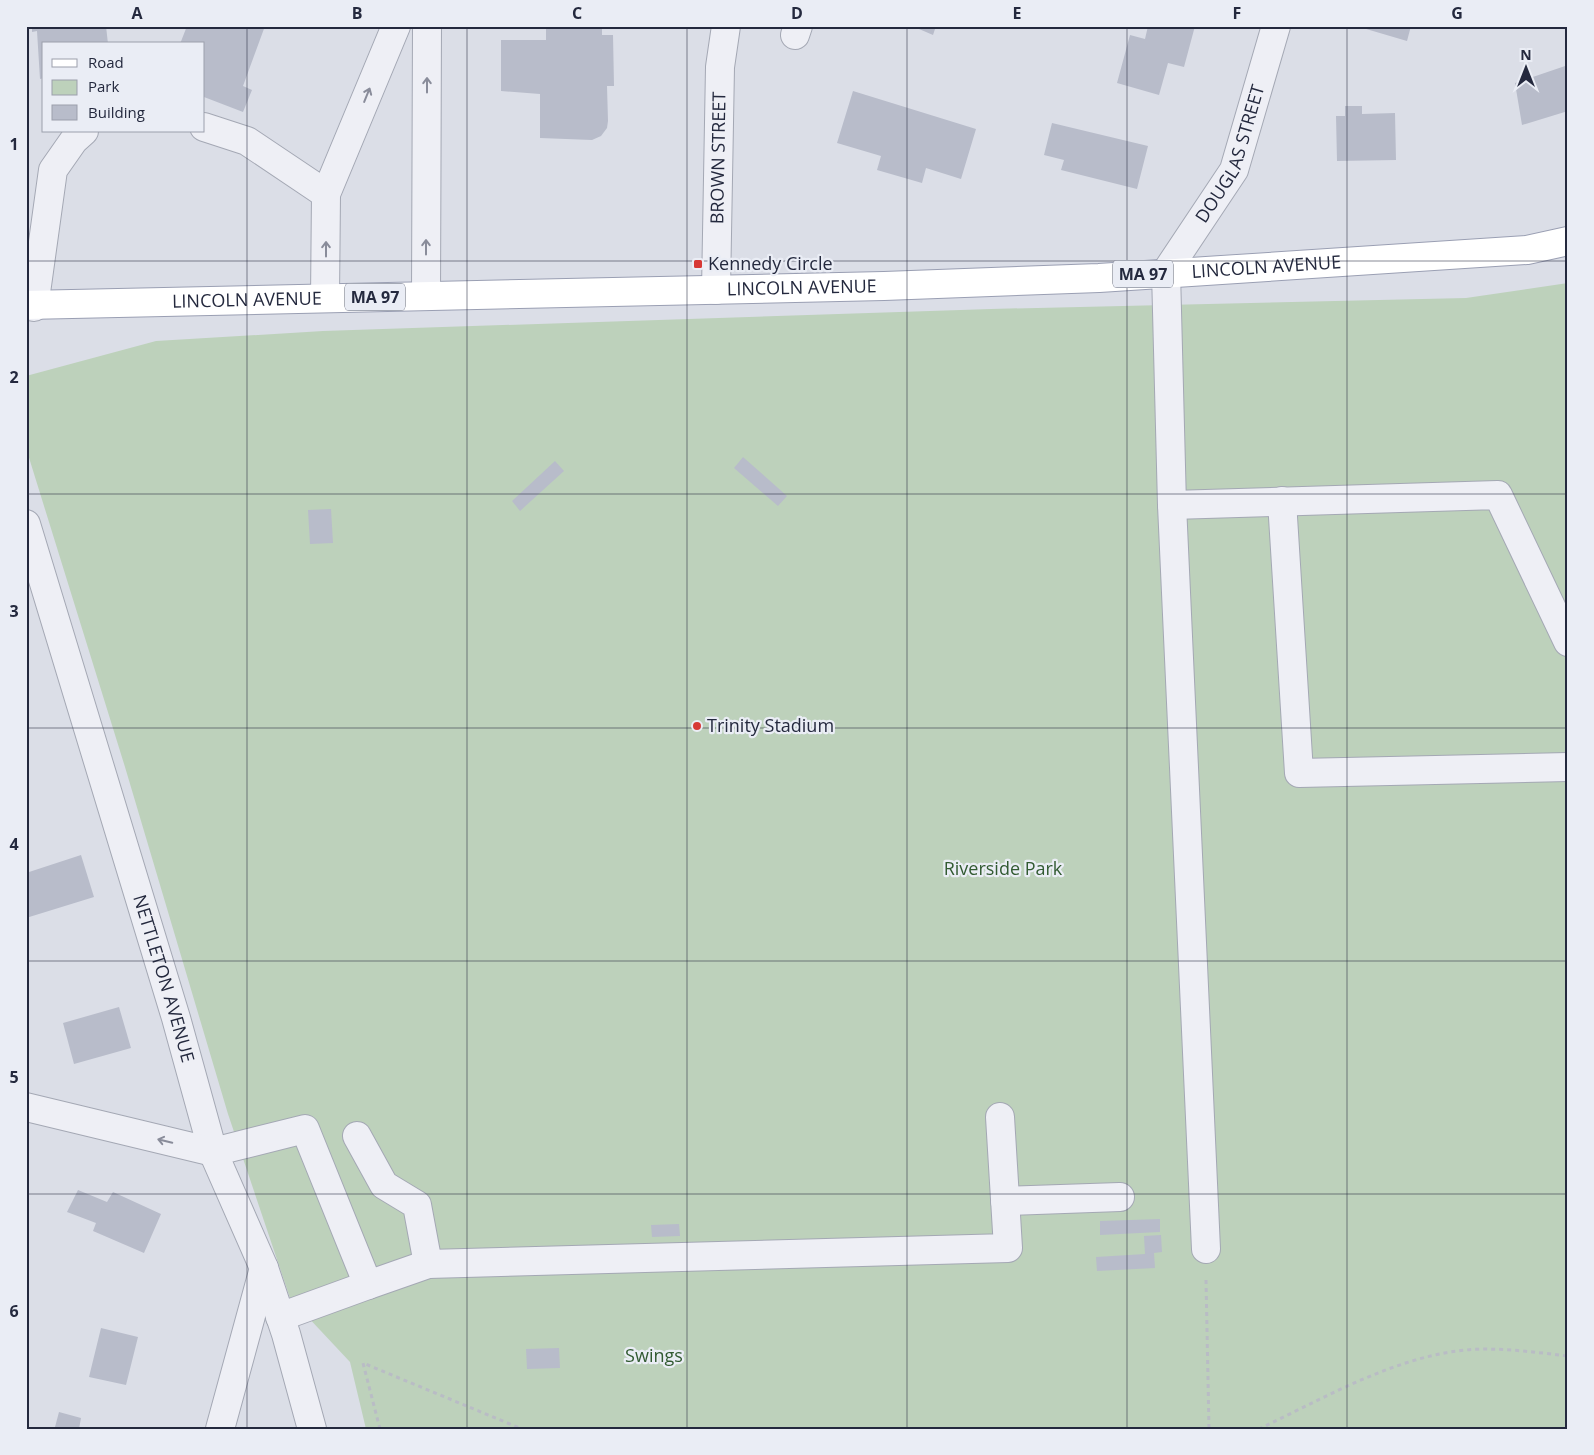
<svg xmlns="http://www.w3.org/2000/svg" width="1594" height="1455" font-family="'Open Sans',sans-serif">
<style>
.green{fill:#bdd1bb}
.building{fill:#b8bcca}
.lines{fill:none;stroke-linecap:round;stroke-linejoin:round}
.minor-casing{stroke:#a4a8b4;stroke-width:30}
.major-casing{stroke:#9a9fb3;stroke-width:30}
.path{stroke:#b9bcc5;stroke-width:3;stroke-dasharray:4 4;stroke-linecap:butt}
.minor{stroke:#eeeff5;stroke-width:28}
.major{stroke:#fff;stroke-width:28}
.oneway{stroke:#898c9a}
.grid{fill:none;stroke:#24293e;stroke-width:1;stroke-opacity:0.55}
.poi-dot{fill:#d73835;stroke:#eaedf5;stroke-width:2}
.labels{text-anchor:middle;stroke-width:4.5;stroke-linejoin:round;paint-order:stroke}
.shield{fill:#eaedf5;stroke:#5f6475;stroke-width:1}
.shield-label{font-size:16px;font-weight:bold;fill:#24293e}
.street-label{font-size:18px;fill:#24293e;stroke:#eaedf5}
.poi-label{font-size:18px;fill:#24293e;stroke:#eaedf5;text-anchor:start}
.park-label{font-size:18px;fill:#315a31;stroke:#eaedf5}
.neatline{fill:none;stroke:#24293e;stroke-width:2}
.grid-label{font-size:16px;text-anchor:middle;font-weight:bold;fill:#24293e}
</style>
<rect width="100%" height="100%" fill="#dbdee7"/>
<path class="green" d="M 1568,283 L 1568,1429 L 366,1429 L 350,1362 L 290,1298 L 228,1114 L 125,767 L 26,448 L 26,376 L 156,341 L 323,331 L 991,309 L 1466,298 Z"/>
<path class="building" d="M 32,26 L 106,26 L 108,44 L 44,44 L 44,78 L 40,79 L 37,31 L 32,32 Z
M 187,26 L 265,26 L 243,86 L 252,90 L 243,112 L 204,97 L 204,44 L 180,44 Z
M 546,26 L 602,26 L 602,35 L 613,35 L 614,86 L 607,86 L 608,121 L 607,128 L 601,136 L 592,140 L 540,138 L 540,94 L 501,91 L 501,40 L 546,40 Z
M 912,26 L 936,26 L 933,35 Z
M 1148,26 L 1195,26 L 1184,67 L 1168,63 L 1159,95 L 1117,83 L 1130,35 L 1145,39 Z
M 1356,26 L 1411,26 L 1407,41 Z
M 1568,65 L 1568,111 L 1522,125 L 1515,83 Z
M 853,91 L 976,129 L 961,179 L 926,168 L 922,183 L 877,170 L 881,156 L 837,143 Z
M 1345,106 L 1362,106 L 1362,114 L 1395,113 L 1396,160 L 1337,161 L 1336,116 L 1345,116 Z
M 1052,123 L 1148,146 L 1137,189 L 1061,170 L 1064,160 L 1044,155 Z
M 743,457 L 787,496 L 778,506 L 734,468 Z
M 555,461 L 564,471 L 520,511 L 512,501 Z
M 331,509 L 333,543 L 310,544 L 308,510 Z
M 81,855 L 94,897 L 26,918 L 26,873 Z
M 119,1007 L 131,1048 L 74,1064 L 63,1023 Z
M 78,1190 L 107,1202 L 113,1192 L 161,1214 L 144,1253 L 93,1231 L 96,1223 L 67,1212 Z
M 1160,1219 L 1160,1232 L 1100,1235 L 1100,1221 Z
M 679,1224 L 680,1236 L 652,1237 L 651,1225 Z
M 1161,1235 L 1162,1252 L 1154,1253 L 1155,1268 L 1097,1271 L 1096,1257 L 1145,1254 L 1144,1236 Z
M 101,1328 L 138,1337 L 126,1385 L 89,1377 Z
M 559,1348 L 560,1368 L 527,1369 L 526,1349 Z
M 59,1412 L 81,1418 L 79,1429 L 55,1427 Z"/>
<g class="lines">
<defs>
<g id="minor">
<path d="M 795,35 L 798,26"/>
<path d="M 204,127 L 247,141 L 326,194"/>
<path id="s1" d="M 716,290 L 720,67 L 726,26"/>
<path d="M 426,296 L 427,26"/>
<path d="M 325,298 L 326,194 L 396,26"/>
<path d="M 34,307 L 53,170 L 74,140 L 84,131"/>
<path d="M 1282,501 L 1299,773 L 1568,767"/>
<path d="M 1172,505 L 1498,495 L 1568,642"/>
<path id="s2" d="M 26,524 L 176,1018 L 213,1152 L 264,1268 L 286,1334 L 312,1429"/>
<path d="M 26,1107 L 213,1152 L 305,1129 L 368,1285 L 280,1317"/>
<path d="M 357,1136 L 384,1185 L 417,1205 L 428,1264"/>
<path d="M 1005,1201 L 1120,1197"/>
<path id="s3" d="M 1206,1249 L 1172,505 L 1166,272 L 1234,170 L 1276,26"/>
<path d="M 368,1285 L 428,1264 L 1008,1248 L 1000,1117"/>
<path d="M 220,1429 L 264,1268"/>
</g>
<g id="major">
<path id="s4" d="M 26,305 L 884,286 L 1099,278 L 1527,250 L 1568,241"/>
</g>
</defs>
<use href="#minor" class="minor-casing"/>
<use href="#major" class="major-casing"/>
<path class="path" d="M 1206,1280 L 1209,1429
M 380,1429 L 363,1363 L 522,1429
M 1259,1429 C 1320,1400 1389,1360 1457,1351 C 1493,1346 1532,1352 1568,1356"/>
<use href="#minor" class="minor"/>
<use href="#major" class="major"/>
</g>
<defs><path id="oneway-shaft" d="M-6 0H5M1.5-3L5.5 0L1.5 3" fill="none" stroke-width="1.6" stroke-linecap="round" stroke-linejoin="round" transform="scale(1.25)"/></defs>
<g class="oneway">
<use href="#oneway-shaft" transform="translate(427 85) rotate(-90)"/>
<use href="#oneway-shaft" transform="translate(367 95) rotate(-68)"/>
<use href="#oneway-shaft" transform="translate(426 247) rotate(-90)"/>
<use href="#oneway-shaft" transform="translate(326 249) rotate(-90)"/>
<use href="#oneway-shaft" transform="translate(165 1141) rotate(-166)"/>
</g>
<path class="grid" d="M 247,26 L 247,1429M 467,26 L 467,1429M 687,26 L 687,1429M 907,26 L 907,1429M 1127,26 L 1127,1429M 1347,26 L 1347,1429M 26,261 L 1568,261M 26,494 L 1568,494M 26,728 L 1568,728M 26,961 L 1568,961M 26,1194 L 1568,1194"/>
<g class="poi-dot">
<rect x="693" y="259" width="10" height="10" rx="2.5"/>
<circle cx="697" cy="726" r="5"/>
</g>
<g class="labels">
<g class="shield">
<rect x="1113" y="260.5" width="60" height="27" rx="4"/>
<rect x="345" y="283.5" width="60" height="27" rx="4"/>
</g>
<g class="shield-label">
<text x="1143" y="280">MA 97</text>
<text x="375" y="303">MA 97</text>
</g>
<g class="street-label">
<text dy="6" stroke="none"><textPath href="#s3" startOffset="1114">DOUGLAS STREET</textPath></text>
<text dy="6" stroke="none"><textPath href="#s1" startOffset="132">BROWN STREET</textPath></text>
<text dy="6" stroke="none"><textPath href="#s4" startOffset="1241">LINCOLN AVENUE</textPath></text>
<text dy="6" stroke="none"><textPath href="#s4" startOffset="776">LINCOLN AVENUE</textPath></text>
<text dy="6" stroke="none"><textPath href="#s4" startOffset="221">LINCOLN AVENUE</textPath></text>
<text dy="6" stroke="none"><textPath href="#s2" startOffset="475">NETTLETON AVENUE</textPath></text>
</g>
<g class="poi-label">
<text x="708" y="270">Kennedy Circle</text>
<text x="707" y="732">Trinity Stadium</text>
</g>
<g class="park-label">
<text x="1003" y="875">Riverside Park</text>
<text x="654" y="1362">Swings</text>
</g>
</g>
<rect width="1594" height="1455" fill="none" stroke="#eaedf5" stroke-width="55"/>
<rect x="42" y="42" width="162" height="90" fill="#eaedf5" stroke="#9b9fac"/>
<rect x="52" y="59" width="25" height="8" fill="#ffffff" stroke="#9b9fac"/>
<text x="88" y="68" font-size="15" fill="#24293e">Road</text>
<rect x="52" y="80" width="25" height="15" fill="#bdd1bb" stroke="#9b9fac"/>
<text x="88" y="92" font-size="15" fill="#24293e">Park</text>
<rect x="52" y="105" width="25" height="15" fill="#b8bcca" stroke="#9b9fac"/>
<text x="88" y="118" font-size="15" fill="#24293e">Building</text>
<g transform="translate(1526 68)" stroke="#eaedf5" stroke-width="4" paint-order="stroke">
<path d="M0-4L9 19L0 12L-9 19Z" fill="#24293e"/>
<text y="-8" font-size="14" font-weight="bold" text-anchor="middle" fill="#24293e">N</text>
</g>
<rect x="28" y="28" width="1538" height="1400" class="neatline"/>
<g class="grid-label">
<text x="137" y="19">A</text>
<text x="357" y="19">B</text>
<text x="577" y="19">C</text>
<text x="797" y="19">D</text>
<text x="1017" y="19">E</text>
<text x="1237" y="19">F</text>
<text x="1457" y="19">G</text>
<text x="14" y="150">1</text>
<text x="14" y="383">2</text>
<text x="14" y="617">3</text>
<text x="14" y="850">4</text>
<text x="14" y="1083">5</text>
<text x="14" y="1317">6</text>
</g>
</svg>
